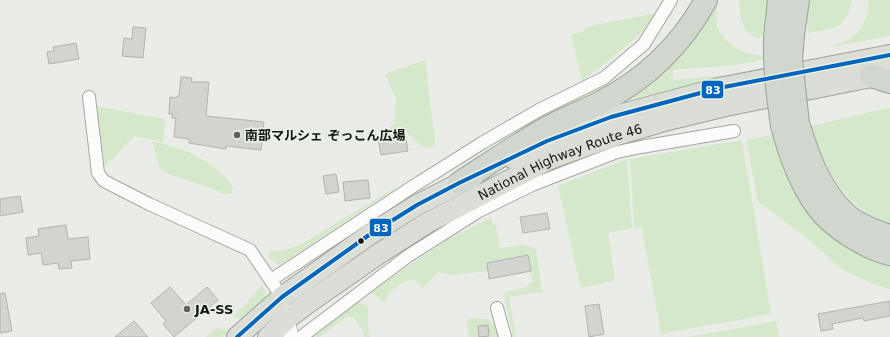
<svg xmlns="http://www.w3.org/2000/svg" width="890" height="337" font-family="'DejaVu Sans','Noto Sans JP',sans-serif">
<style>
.green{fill:#d6e8cb}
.building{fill:#d1d4cf;stroke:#b0b3ae}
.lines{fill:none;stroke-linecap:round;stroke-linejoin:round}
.minor-casing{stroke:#a3a6a1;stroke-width:14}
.tertiary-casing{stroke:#a3a6a1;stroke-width:16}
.trunk-casing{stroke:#9ba296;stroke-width:22}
.motorway-casing{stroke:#9ba296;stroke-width:24}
.minor{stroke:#fcfcfb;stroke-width:12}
.tertiary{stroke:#fcfcfb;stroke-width:15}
.trunk{stroke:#daded7;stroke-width:20}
.motorway{stroke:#d1d7ce;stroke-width:22}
.motorway-bridge-casing{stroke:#9ba296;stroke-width:24;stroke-linecap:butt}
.motorway-bridge{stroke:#d1d7ce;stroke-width:22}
.bus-1-casing{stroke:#e9f0e4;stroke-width:7}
.bus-1{stroke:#0065bd;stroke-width:4}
.poi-dot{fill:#5e615c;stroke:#e9f0e4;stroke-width:1.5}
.bus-dot{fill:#131511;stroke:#e9f0e4;stroke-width:1.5}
.labels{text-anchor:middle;stroke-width:3.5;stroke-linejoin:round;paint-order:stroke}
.poi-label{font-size:13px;font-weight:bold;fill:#131511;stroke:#e9f0e4;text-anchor:start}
.street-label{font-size:13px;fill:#131511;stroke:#e9f0e4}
.line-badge{stroke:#e9f0e4;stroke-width:1.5}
.badge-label{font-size:11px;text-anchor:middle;font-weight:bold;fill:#fff}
</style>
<rect width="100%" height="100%" fill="#eaede7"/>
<path class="green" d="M 717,0 L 718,0 C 717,8 715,20 718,28 C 726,48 748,55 767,56 L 766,59 L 736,65 L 673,70 L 673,80 L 724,75 L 726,78 L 628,100 L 662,70 L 692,40 Z
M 739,0 L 769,0 L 766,29 L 763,36 L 757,39 L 746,31 L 741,19 Z
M 806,0 L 852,0 C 847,29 833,29 808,33 L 806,10 Z
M 868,0 L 890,0 L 890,36 L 831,47 C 838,43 849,41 855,35 C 864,27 870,13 868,0 Z
M 656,13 L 643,31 L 629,44 L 582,81 L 571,34 L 584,32 L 585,27 Z
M 425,60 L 435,141 L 434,146 L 425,149 L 406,132 L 387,135 L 386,130 L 395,123 L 396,99 L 385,74 Z
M 608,80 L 606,87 L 594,95 L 514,132 L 447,173 L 438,177 L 482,148 L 538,115 Z
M 95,106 L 165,119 L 163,143 L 151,139 L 134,136 L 104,168 L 102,161 Z
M 888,108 L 890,108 L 890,224 C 843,206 826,171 811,126 Z
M 778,134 L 890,264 L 890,289 L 876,285 L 843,270 L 803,235 L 758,202 L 746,140 Z
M 742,140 L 771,314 L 661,334 L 642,228 L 634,227 L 630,159 Z
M 152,141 C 165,145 179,148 191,153 C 207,161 222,172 233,186 L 232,193 L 225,195 L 211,188 L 168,174 L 160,168 Z
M 627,159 L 632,228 L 608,233 L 615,278 L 613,281 L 582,288 L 580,286 L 558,186 Z
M 396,187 L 395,189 L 280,265 L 277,264 L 268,256 L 271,251 L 284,250 L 300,245 Z
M 490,218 L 496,227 L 500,248 L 523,245 L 536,248 L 542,292 L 509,297 L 516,337 L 513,337 L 504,295 L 506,292 L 526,287 L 533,281 L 529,268 L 521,267 L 453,275 L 439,272 L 423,288 L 413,279 L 404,282 L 389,292 L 385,302 L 371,293 L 371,291 L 448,239 Z
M 262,285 L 266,293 L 264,301 L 250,316 L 238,319 L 233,315 L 244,306 Z
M 356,301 L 368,306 L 368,325 L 370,337 L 363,337 L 363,332 L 354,317 L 346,317 L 320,337 L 310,337 Z
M 471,318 L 488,319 L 496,326 L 499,337 L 469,337 L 466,321 Z
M 776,321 L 779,337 L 687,337 Z
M 216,328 L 226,330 L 229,332 L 223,337 L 206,337 Z"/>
<path class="building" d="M 133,27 L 146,28 L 143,58 L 122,56 L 124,38 L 132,39 Z
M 76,43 L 79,59 L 49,64 L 47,52 L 54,51 L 53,47 Z
M 181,77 L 192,78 L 191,82 L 209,82 L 206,116 L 264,122 L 261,150 L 226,146 L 226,149 L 189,143 L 189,139 L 174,137 L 176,118 L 172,118 L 172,114 L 169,114 L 170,97 L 176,98 L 177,96 L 179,96 Z
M 405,134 L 408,151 L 381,155 L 378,138 Z
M 336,174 L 339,192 L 326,194 L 323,176 Z
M 368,180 L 370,198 L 345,201 L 343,182 Z
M 20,196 L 23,212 L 0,216 L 0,199 Z
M 547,213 L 550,229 L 523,233 L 520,217 Z
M 66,225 L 68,239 L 88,237 L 90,259 L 71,261 L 72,268 L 59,269 L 58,263 L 43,265 L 41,253 L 28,255 L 26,238 L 39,236 L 38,229 Z
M 528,255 L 531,271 L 489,279 L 487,263 Z
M 170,287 L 186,305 L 207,287 L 218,300 L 174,337 L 163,324 L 166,321 L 151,303 Z
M 5,293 L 12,331 L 0,333 L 0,294 Z
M 890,301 L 890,316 L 864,321 L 863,318 L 832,324 L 833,329 L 821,331 L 818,314 Z
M 599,304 L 604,334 L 589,337 L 585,306 Z
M 134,321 L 148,337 L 115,337 Z
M 488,325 L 489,336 L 479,337 L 478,326 Z"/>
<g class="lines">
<defs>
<path id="minor" d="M 89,97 L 98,173 L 104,181 L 149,204 L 250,250 L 282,297
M 271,280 L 412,187 L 482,143 L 539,110 L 604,78 L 644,44 L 671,0
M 497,308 L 505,337
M 301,337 L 408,256 L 479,211 L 532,185 L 617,152 L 641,147 L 734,131"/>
<path id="tertiary" d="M 285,311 L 291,337"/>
<g id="trunk">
<path d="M 512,158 L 547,141 L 611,117 L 719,88 L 890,55"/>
<path d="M 237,337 L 282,297 L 369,235 L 417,205 L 474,176"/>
<path id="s1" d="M 268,337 L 287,319 L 308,303 L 380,253 L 427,223 L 552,158 L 614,136 L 668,120 L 726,106 L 886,74"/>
</g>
<path id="motorway" d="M 793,35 L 798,0
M 775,38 L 779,0
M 871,76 L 890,82
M 798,123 C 808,156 820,190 846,214 C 858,225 875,231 890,236
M 782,126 C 790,155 800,184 818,208 C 832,227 867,249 890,254
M 459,183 C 487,165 515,146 543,130 C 562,119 582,112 601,102 C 646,79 682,44 706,0"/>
</defs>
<use href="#minor" class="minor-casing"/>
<use href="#tertiary" class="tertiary-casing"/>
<use href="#trunk" class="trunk-casing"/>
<use href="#motorway" class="motorway-casing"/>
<use href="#minor" class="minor"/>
<use href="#tertiary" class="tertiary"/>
<use href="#trunk" class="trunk"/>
<use href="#motorway" class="motorway"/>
<defs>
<path id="motorway-bridge" d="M 793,35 L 791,60 L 798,123
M 775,38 C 774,68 778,97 782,126"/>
</defs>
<use href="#motorway-bridge" class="motorway-bridge-casing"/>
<use href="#motorway-bridge" class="motorway-bridge"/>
<defs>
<path id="bus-1" d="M 237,337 L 282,297 L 369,235 L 417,205 L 459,183 L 547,141 L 611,117 L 719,88 L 890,55"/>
</defs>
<use href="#bus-1" class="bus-1-casing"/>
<use href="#bus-1" class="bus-1"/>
</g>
<g class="poi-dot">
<circle cx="237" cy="135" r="4"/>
<circle cx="187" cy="309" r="4"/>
</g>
<circle class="bus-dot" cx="361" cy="241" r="3.5"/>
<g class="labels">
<g class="poi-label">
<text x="245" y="140">南部マルシェ ぞっこん広場</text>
<text x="195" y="314">JA-SS</text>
</g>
<g class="street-label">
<text dy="5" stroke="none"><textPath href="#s1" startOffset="343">National Highway Route 46</textPath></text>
</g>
</g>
<g class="line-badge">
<rect x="701" y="80" width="23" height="19" rx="4" fill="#0065bd"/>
<rect x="369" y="218" width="23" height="19" rx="4" fill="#0065bd"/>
</g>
<g class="badge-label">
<text x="713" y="94">83</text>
<text x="381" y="232">83</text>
</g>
</svg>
